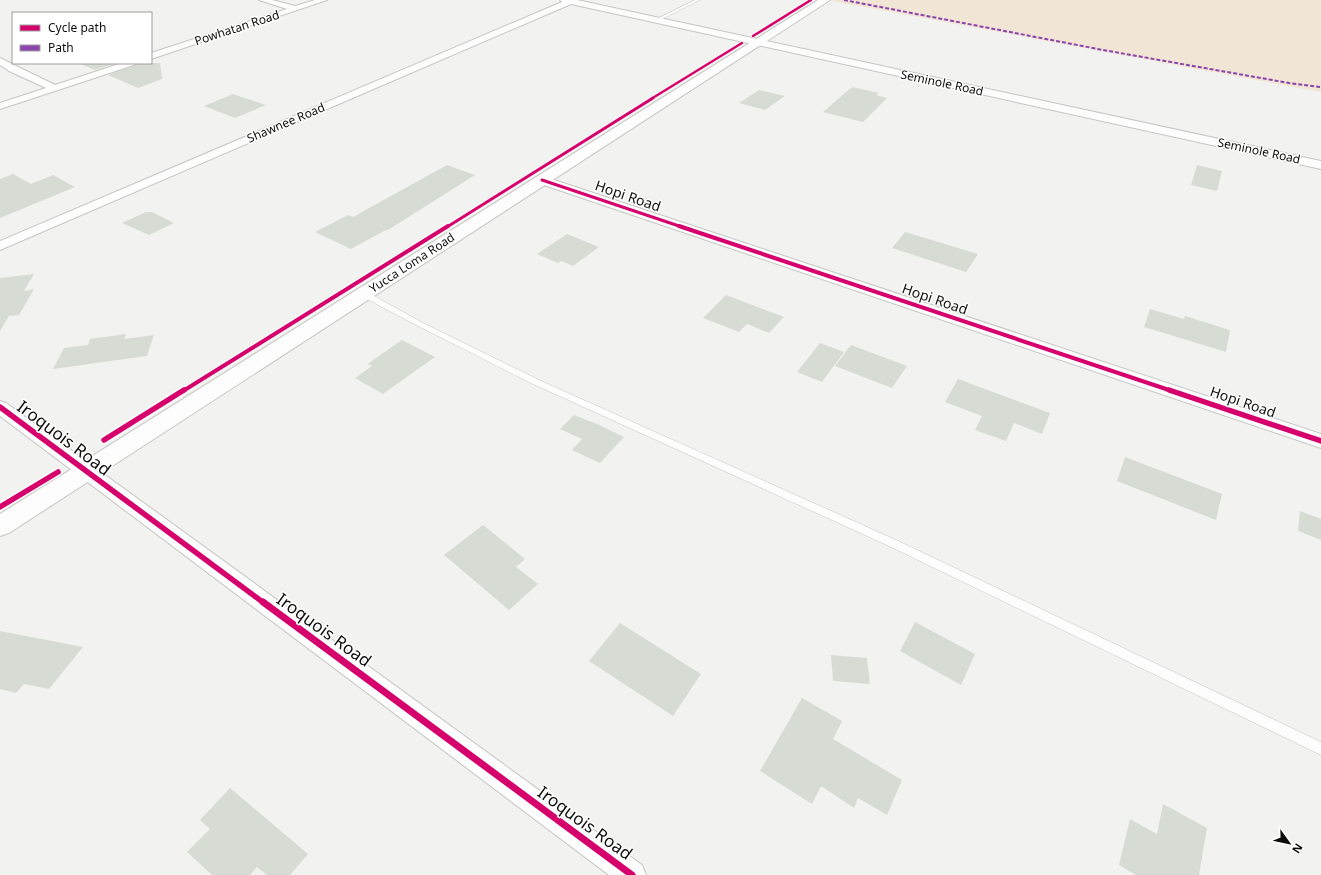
<svg xmlns="http://www.w3.org/2000/svg" width="1321" height="875" font-family="'Noto Sans',sans-serif">
<style>
.green{fill:#f1e5d5}
.building{fill:#d6dbd4}
.lines{fill:none;stroke-linecap:round;stroke-linejoin:round}
.lane-casing{stroke:#c5c5c3;stroke-width:1}
.street-casing{stroke:#c5c5c3;stroke-width:2}
.secondary-casing{stroke:#c5c5c3;stroke-width:2}
.lane{fill:#fdfdfd;fill-rule:evenodd}
.street{fill:#fdfdfd;fill-rule:evenodd}
.secondary{fill:#fdfdfd;fill-rule:evenodd}
.quiet{stroke:#8e44ad;stroke-width:2;stroke-dasharray:4 2;stroke-linecap:butt}
.cycleway-far4-casing{stroke:#fff;stroke-width:3.5}
.cycleway-far3-casing{stroke:#fff;stroke-width:4.5}
.cycleway-far2-casing{stroke:#fff;stroke-width:6}
.cycleway-far1-casing{stroke:#fff;stroke-width:8}
.cycleway-casing{stroke:#fff;stroke-width:10}
.cycleway-far4{stroke:#d6006c;stroke-width:2.5}
.cycleway-far3{stroke:#d6006c;stroke-width:3}
.cycleway-far2{stroke:#d6006c;stroke-width:4}
.cycleway-far1{stroke:#d6006c;stroke-width:5.5}
.cycleway{stroke:#d6006c;stroke-width:7}
.labels{text-anchor:middle;stroke-width:3;stroke-linejoin:round;paint-order:stroke}
.far-street-label{font-size:12px;fill:#0d0e0c;stroke:#fff}
.street-label{font-size:14px;fill:#0d0e0c;stroke:#fff}
.near-street-label{font-size:17px;fill:#0d0e0c;stroke:#fff}
</style>
<rect width="100%" height="100%" fill="#f2f3f0"/>
<path class="green" d="M 1321,0 L 1321,92 L 832,1 L 833,0 Z"/>
<path class="building" d="M 79,63 L 117,63 L 95,70 Z
M 138,63 L 160,63 L 162,79 L 138,88 L 108,75 L 134,66 Z
M 852,87 L 879,93 L 876,95 L 887,98 L 863,122 L 823,112 Z
M 759,90 L 785,96 L 765,110 L 739,103 Z
M 233,94 L 266,105 L 235,118 L 204,106 Z
M 447,165 L 475,175 L 388,230 L 386,230 L 351,249 L 315,232 L 348,215 L 353,217 Z
M 1197,165 L 1222,171 L 1217,191 L 1191,185 Z
M 13,174 L 31,184 L 53,175 L 75,187 L 0,218 L 0,179 Z
M 146,212 L 152,212 L 174,223 L 149,235 L 122,223 Z
M 905,232 L 978,254 L 966,272 L 892,248 Z
M 567,234 L 599,247 L 573,266 L 561,261 L 558,263 L 537,254 Z
M 34,274 L 24,291 L 34,289 L 19,315 L 9,316 L 0,331 L 0,278 Z
M 726,295 L 784,317 L 769,333 L 747,324 L 739,332 L 703,318 Z
M 1150,309 L 1184,319 L 1185,316 L 1230,330 L 1226,352 L 1144,327 Z
M 126,334 L 124,339 L 154,335 L 147,356 L 53,369 L 64,348 L 88,345 L 90,339 Z
M 402,340 L 435,357 L 383,394 L 355,378 L 372,366 L 368,364 L 376,358 Z
M 820,343 L 844,352 L 822,382 L 797,372 Z
M 851,345 L 907,366 L 892,388 L 835,366 Z
M 958,379 L 1050,413 L 1042,434 L 1014,423 L 1006,441 L 975,430 L 982,416 L 945,402 Z
M 574,415 L 597,424 L 624,437 L 600,463 L 572,450 L 582,439 L 560,429 Z
M 1125,457 L 1222,494 L 1216,520 L 1117,481 Z
M 1300,511 L 1321,519 L 1321,540 L 1298,531 Z
M 483,525 L 525,559 L 516,567 L 538,584 L 509,610 L 444,555 Z
M 915,622 L 975,654 L 961,685 L 900,651 Z
M 620,623 L 701,674 L 673,716 L 589,661 Z
M 0,631 L 83,647 L 49,689 L 24,684 L 16,693 L 0,689 Z
M 831,655 L 867,658 L 870,684 L 833,681 Z
M 802,698 L 842,721 L 833,739 L 902,780 L 887,815 L 858,798 L 854,808 L 821,786 L 812,804 L 760,771 Z
M 230,788 L 308,854 L 290,875 L 267,875 L 257,867 L 250,875 L 212,875 L 187,852 L 210,829 L 200,820 Z
M 1163,804 L 1207,828 L 1199,875 L 1136,875 L 1119,865 L 1130,819 L 1157,834 Z"/>
<g class="lines">
<defs>
<path id="lane" d="M 695,0 L 700,0 L 658,21 L 655,20 Z
M 361,292 L 367,292 L 423,323 L 539,380 L 896,540 L 1321,742 L 1321,755 L 889,546 L 533,384 L 418,326 L 361,296 Z"/>
<path id="street" d="M 259,0 L 272,0 L 295,6 L 315,0 L 327,0 L 151,59 L 151,53 L 287,9 Z
M 560,0 L 577,0 L 1321,161 L 1321,169 L 571,4 L 0,250 L 0,241 L 562,2 Z
M 0,58 L 55,85 L 122,63 L 136,63 L 134,65 L 0,109 L 0,103 L 46,88 L 9,71 L 0,65 Z
M 542,176 L 1321,434 L 1321,448 L 538,183 L 536,180 Z
M 0,401 L 6,403 L 642,865 L 646,875 L 609,875 L 0,416 Z"/>
<path id="secondary" d="M 818,0 L 830,0 L 9,533 L 0,536 L 0,514 Z"/>
</defs>
<use href="#lane" class="lane-casing"/>
<use href="#street" class="street-casing"/>
<use href="#secondary" class="secondary-casing"/>
<use href="#lane" class="lane"/>
<use href="#street" class="street"/>
<use href="#secondary" class="secondary"/>
<path class="quiet" d="M 844,0 L 1103,50 L 1289,83 L 1321,87"/>
<defs>
<path id="cycleway-far4" d="M 753,36 L 811,0
M 651,99 L 742,43"/>
<path id="cycleway-far3" d="M 542,180 L 682,227
M 447,227 L 653,98"/>
<path id="cycleway-far2" d="M 679,226 L 1172,391
M 183,391 L 448,226"/>
<path id="cycleway-far1" d="M 1169,390 L 1321,441
M 0,407 L 264,603
M 104,440 L 184,390
M 0,507 L 58,472"/>
<path id="cycleway" d="M 263,602 L 632,875"/>
</defs>
<use href="#cycleway-far4" class="cycleway-far4-casing"/>
<use href="#cycleway-far3" class="cycleway-far3-casing"/>
<use href="#cycleway-far2" class="cycleway-far2-casing"/>
<use href="#cycleway-far1" class="cycleway-far1-casing"/>
<use href="#cycleway" class="cycleway-casing"/>
<use href="#cycleway-far4" class="cycleway-far4"/>
<use href="#cycleway-far3" class="cycleway-far3"/>
<use href="#cycleway-far2" class="cycleway-far2"/>
<use href="#cycleway-far1" class="cycleway-far1"/>
<use href="#cycleway" class="cycleway"/>
</g>
<g class="labels">
<g class="far-street-label">
<text transform="translate(237 28) rotate(-18)" y="4">Powhatan Road</text>
<text transform="translate(942 83) rotate(12)" y="4">Seminole Road</text>
<text transform="translate(286 123) rotate(-23)" y="4">Shawnee Road</text>
<text transform="translate(1259 151) rotate(12)" y="4">Seminole Road</text>
<text transform="translate(412 263) rotate(-33)" y="4">Yucca Loma Road</text>
</g>
<g class="street-label">
<text transform="translate(628 196) rotate(19)" y="5">Hopi Road</text>
<text transform="translate(935 299) rotate(19)" y="5">Hopi Road</text>
<text transform="translate(1243 402) rotate(19)" y="5">Hopi Road</text>
</g>
<g class="near-street-label">
<text transform="translate(64 438) rotate(37)" y="6">Iroquois Road</text>
<text transform="translate(324 630) rotate(36)" y="6">Iroquois Road</text>
<text transform="translate(585 823) rotate(36)" y="6">Iroquois Road</text>
</g>
</g>
<rect x="12" y="12" width="140" height="52" fill="#ffffff" stroke="#9e9f9e"/>
<rect x="20" y="25" width="20" height="6" fill="#d6006c" stroke="#9e9f9e"/>
<text x="48" y="32" font-size="12" fill="#0d0e0c">Cycle path</text>
<rect x="20" y="45" width="20" height="6" fill="#8e44ad" stroke="#9e9f9e"/>
<text x="48" y="52" font-size="12" fill="#0d0e0c">Path</text>
<g transform="translate(1289 843) rotate(123)" stroke="#ffffff" stroke-width="3" paint-order="stroke">
<path d="M0-3L7 15L0 10L-7 15Z" fill="#0d0e0c"/>
<text y="-6" font-size="11" font-weight="bold" text-anchor="middle" fill="#0d0e0c">N</text>
</g>
</svg>
